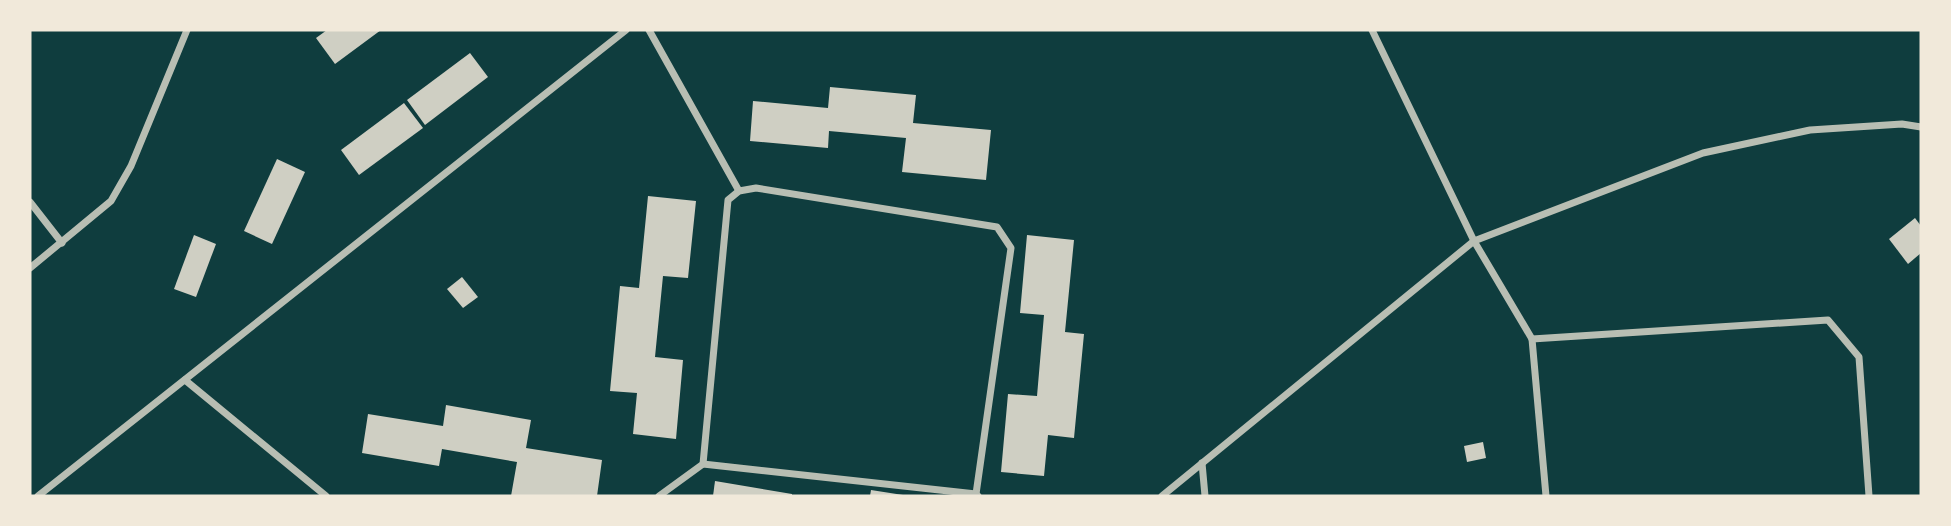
<svg xmlns="http://www.w3.org/2000/svg" width="1951" height="526" font-family="Signika,sans-serif">
  <rect width="100%" height="100%" fill="#0f3d3e"/>
  <!-- building -->
  <g fill="#cfcfc3">
    <path d="M327,30h54l-46,34 -19,-26z"/>
    <path d="M470,53l18,24 -63,48 -18,-25z"/>
    <path d="M830,87l86,8 -3,28 78,7 -5,50 -84,-8 4,-34 -77,-7 -1,17 -78,-7 3,-40 75,7z"/>
    <path d="M404,103l19,25 -64,47 -18,-25z"/>
    <path d="M277,159l28,13 -33,72 -28,-13z"/>
    <path d="M648,196l48,5 -8,77 -25,-2 -8,81 28,3 -7,79 -43,-5 4,-41 -27,-2 10,-105 19,2z"/>
    <path d="M1915,218l6,8v27l-13,11 -19,-25z"/>
    <path d="M194,235l22,9 -20,53 -22,-8z"/>
    <path d="M1027,235l47,5 -9,92 19,2 -10,104 -26,-3 -4,41 -43,-4 7,-78 29,2 7,-81 -24,-2z"/>
    <path d="M462,277l16,20 -15,11 -16,-19z"/>
    <path d="M446,405l85,15 -5,28 76,12 -5,36h-86l6,-34 -75,-13 -3,17 -77,-13 6,-39 75,12z"/>
    <path d="M1483,442l3,16 -19,4 -3,-16z"/>
    <path d="M715,481l77,13v2h-79z"/>
    <path d="M871,490l32,5v1h-33z"/>
  </g>
  <g fill="none" stroke-linecap="round" stroke-linejoin="round">
    <!-- minor -->
    <g stroke="#b8beb3" stroke-width="7">
      <path d="M649,30l90,161"/>
      <path d="M1372,30l102,211 229,-88 107,-23 92,-6 19,3"/>
      <path d="M30,202l32,41"/>
      <path d="M30,268l81,-67 20,-35 56,-136"/>
      <path d="M1532,339l296,-19 31,37 10,139"/>
      <path d="M185,380l141,116"/>
      <path d="M1202,463l3,33"/>
      <path d="M703,464l273,30"/>
      <path d="M38,496l588,-466"/>
      <path d="M659,496l44,-32 25,-264 11,-9 17,-3 241,39 14,21 -35,246 2,2"/>
      <path d="M1162,496l312,-255 58,98 14,157"/>
    </g>
  </g>
  <!-- border -->
  <rect width="1951" height="526" fill="none" stroke="#f1e9da" stroke-width="63"/>
</svg>
